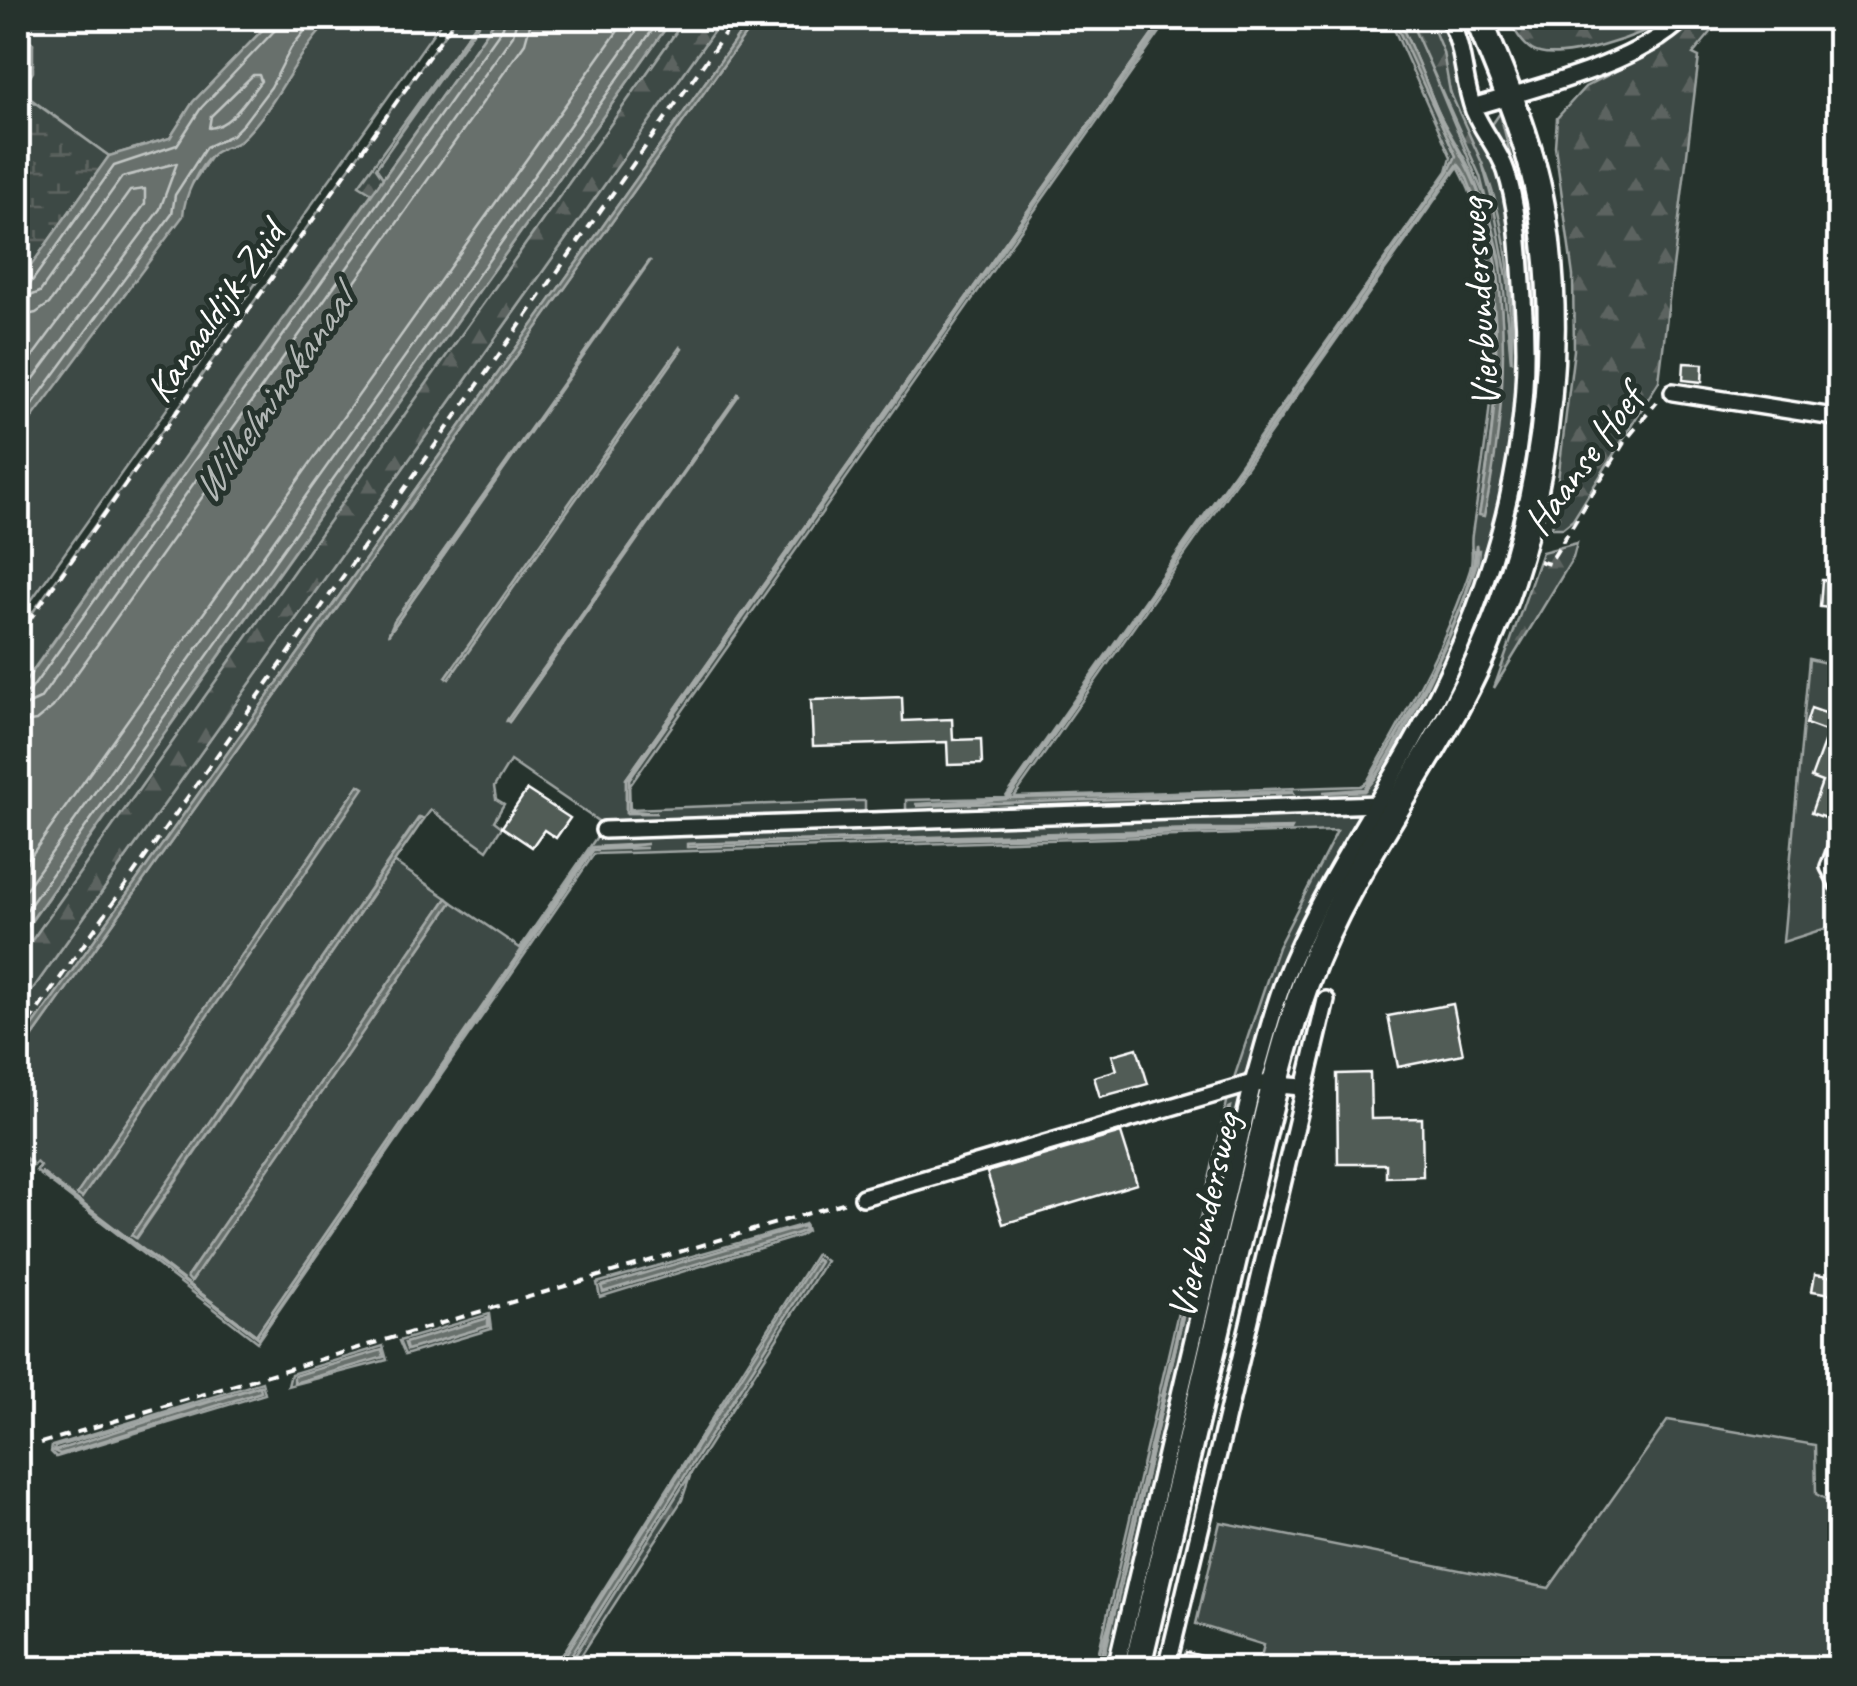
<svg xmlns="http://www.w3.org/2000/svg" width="1857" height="1686" font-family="Caveat,sans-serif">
  <defs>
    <pattern id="forest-firs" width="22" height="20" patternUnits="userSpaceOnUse" patternTransform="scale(2.5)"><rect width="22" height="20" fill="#3e4944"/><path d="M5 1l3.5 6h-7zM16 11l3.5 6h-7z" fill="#5b6460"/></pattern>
    <pattern id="wetland-marsh" width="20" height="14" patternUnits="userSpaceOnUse" patternTransform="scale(2.5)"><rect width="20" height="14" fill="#3e4944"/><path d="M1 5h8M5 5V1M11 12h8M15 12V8" fill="none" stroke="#5b6460"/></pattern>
  </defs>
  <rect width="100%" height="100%" fill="#26332d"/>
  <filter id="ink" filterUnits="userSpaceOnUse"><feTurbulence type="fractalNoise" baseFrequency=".01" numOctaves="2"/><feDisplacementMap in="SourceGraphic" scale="20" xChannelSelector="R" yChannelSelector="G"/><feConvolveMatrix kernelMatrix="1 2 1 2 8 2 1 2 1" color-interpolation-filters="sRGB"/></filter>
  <g filter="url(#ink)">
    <!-- green -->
    <g fill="#3e4944" stroke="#9ea4a2" stroke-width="2.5" fill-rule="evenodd">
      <path d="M274,18l-81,84 -23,36 -61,18 -89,-65 13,-47 -15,-13 2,-13z"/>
      <path d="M324,18h120l-426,601v-182l196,-285c47,-16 60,-59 84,-97 7,-11 19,-20 27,-29z"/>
      <path d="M456,18h24l-120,166 12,9 -354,498v-58z"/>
      <path d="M483,18h14l-114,160 -7,-10z"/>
      <path d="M673,18h13l-668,942v-20z"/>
      <path d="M723,18h28l-733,1029v-37z"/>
      <path d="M757,18h407l-538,761v34h31l-28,-2v-32l538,-761h3l-541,769 1,22 226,-8h9v9l-7,8 -260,8v-5l-88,-60 -16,26 2,12 8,5 -10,17 8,6 -15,23 -56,-40 -7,9 -5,-2 -287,418 5,3 257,-376 53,36 -260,379 4,4 261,-379 68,46 78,-113 766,-23 -115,264 -17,8 46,-137 59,-116 -743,23 -337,488 -221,-171 4,-5 -4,-4 -5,6 -13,-10 14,5 -14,-11v-95zM651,260l-258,368 1,-7zM680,348l-233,329v-1zM720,419l-210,302h-3zM359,785l4,3 -285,406v-1zM1194,829h89l-595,18v-3zM592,847l55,1 -54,2 -335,488 -217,-165 215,162z"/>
      <path d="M1389,18l17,24 50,114 -7,15 -443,628 -91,5 379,-13 -286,8 450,-635c11,12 16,34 20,50 28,100 19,200 1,301 27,-112 38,-237 -9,-346 -10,-21 -24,-39 -33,-60 -13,-31 -24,-62 -40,-91h12l6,11 73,176 16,76 7,81c5,-61 -5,-142 -29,-199 -8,-19 -20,-36 -27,-56 -10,-30 -14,-60 -26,-89h13c13,36 17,72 31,108 6,17 21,30 26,47 16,50 18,105 19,158 1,178 -59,320 -148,471l-456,15 -8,-8v-9l99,-2 442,-627 4,-14zM1458,167c59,109 31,252 14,367 -2,11 2,22 -2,36 -24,75 -65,144 -103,212l-6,4 -347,11zM1474,550h5l-1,10c-15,49 -79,199 -114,231l-39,2 39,-4 5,-6c23,-39 114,-195 105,-233z"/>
      <path d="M1500,113l28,114 10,110 -8,108 -24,100 26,-181 -1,-54 -4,-51 -38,-130z"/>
      <path d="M1809,659l30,7v164c-21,18 -23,50 0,67v27l-56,18z"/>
      <path d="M1239,1095l5,3 -135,570h-7l129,-561 -120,510 -16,51 133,-570z"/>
      <path d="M805,1224l2,7 -8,5 -199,61 -3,-14zM803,1227l-5,6 -195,59 -1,-6z"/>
      <path d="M816,1254l10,7 -259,407h-4l240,-379 14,-29 -263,408z"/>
      <path d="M489,1314l2,15 -86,26 -6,-14zM488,1318v8l-80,24 -3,-7z"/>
      <path d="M383,1346l4,14 -99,26 3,-12z"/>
      <path d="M262,1382l3,12 -209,63 -5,-5 1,-6zM259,1386l2,6 -201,62 -6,-3 1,-4z"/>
      <path d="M1668,1420l147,25 1,49 23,12v162h-581l6,-23 -68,-21 24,-102 329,66z"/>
    </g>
    <!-- forest -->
    <g fill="url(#forest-firs)" stroke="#9ea4a2" stroke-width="2.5">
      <path d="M480,18l-104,150 7,10 -11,15 -13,-8z"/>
      <path d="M686,18h37l-705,992v-50z"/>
      <path d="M1409,18h20l14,34 7,40 32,71 11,40 15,79 4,80 -12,-106 -20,-80z"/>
      <path d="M1508,18h30l11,11 28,2 43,-13h50c-22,16 -114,48 -138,32 -11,-7 -18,-21 -24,-32z"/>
      <path d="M1697,18h26l-30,36 6,3 -40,324 -86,139 -10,8h-11l22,-178 -1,-74 -18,-130 2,-28 28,-31 80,-41z"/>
      <path d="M1577,543l-4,15 -79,130 48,-136z"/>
      <path d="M691,1473l-9,27 -109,168h-6z"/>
    </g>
    <!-- wetland -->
    <path fill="url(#wetland-marsh)" stroke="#9ea4a2" stroke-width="2.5" d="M18,31l15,12v29l-13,20 89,64 -91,128z"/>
    <!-- water -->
    <g fill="#67706c" stroke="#a4a9a7" stroke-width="2.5">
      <path d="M274,18h50l1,8c-33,35 -48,80 -84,114 -7,7 -20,7 -28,14 -15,13 -29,43 -30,62l-165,221v-153l91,-128 61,-18 23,-36z"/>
      <path d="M497,18h176l-655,921v-247z"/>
      <path d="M751,18h6l-739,1039v-10z"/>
      <path d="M1164,18l-535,761v32l28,2h-31v-34z"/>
      <path d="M1393,18h4c16,29 27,60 40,91 13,30 33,57 43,89 34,102 26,215 4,318l-5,-1c19,-100 27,-201 -1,-301 -4,-16 -9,-38 -20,-50l-449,634 286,-5 -379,13 90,-7 443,-628 7,-15z"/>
      <path d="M650,260l-262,375 6,-14z"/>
      <path d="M680,347l2,2 -233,330 -3,-2z"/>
      <path d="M738,394l1,1 -230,327 -2,-2z"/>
      <path d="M1476,545c11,28 -86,223 -112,246l-41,1 41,-3 5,-6c38,-66 101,-163 107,-238z"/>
      <path d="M359,785l5,3 -282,410 -5,-4z"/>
      <path d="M420,817l4,2 -288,419 -5,-3z"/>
      <path d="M1292,828l-1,2 -604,17v-3z"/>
      <path d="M648,844l-55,6 -335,488 -217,-166 215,163 337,-488z"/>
      <path d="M447,898l5,4 -261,380 -4,-5z"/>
      <path d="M1231,1107l-114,496 -18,65 130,-560z"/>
      <path d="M804,1226l1,4 -7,3 -195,59 -2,-6z"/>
      <path d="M816,1259l4,3 -17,27 -240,379h-6z"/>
      <path d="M488,1318v8l-81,24 -2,-7z"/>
      <path d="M382,1350l2,7 -90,26v-7z"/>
      <path d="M260,1386l1,6 -201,62 -6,-3z"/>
    </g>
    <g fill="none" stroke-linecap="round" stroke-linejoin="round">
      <!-- shore -->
      <g stroke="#c2c6c4" stroke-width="2.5">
        <path d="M253,75h6l2,6c-15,18 -29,45 -52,47l2,-12z"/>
        <path d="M18,289l12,-5 84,-118 63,-21 24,-37 76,-80 3,-10"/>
        <path d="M18,301l22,-9 82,-115 55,-14 -17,46 -142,191"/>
        <path d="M18,317l18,-4 13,-9 81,-113 15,-2v15l-127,172"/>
        <path d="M18,424l154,-210 3,-19 31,-48 26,-12 11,-11 28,-37 20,-39 24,-30"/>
        <path d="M18,696l12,-5 473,-664 2,-9"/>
        <path d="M18,709l22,-10 473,-664 4,-17"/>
        <path d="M18,724l18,-3 17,-14 472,-664 7,-25"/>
        <path d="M18,874l609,-856"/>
        <path d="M18,900l628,-882"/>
        <path d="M18,922l643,-904"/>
      </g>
    </g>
    <!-- building -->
    <g fill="#515c57" stroke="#fff" stroke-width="2.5">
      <path d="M1684,363l19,1 -1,18 -19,-2z"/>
      <path d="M1822,580l18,1v28l-20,-2z"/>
      <path d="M902,697l1,24 49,-2 1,21 28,-1 1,25 -34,1 -1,-23 -134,4 -2,-46z"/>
      <path d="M1838,706h2v117l-29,-10 11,-31 -11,-4 17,-46 -22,-8 5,-16 23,8z"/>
      <path d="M527,790l43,28 -14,20 -12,-8 -12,17 -30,-20z"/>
      <path d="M1453,1004l10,50 -65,13 -10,-51z"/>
      <path d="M1137,1048l11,36 -48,13 -6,-20 23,-7 -5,-15z"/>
      <path d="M1370,1073l1,46 51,-1 1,58 -37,1v-13h-48l-1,-90z"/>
      <path d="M1121,1133l16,51 -134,40 -16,-52z"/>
      <path d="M1815,1274l20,3 -3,17 -20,-3z"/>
      <path d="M1186,1652l43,11v5h-47z"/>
    </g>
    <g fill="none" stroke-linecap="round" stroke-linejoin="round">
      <!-- street casing -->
      <g stroke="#fff" stroke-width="22">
        <g id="street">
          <path d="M1473,107c65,-20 162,-42 211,-89"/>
          <path d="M1673,392l167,26"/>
          <path d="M604,830l776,-26"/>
          <path d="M1840,841l-11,26 11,20"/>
          <path d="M863,1197l390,-114 50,4"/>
          <path d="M1116,1668l137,-585c12,-41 22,-83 39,-123 32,-74 77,-142 117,-212 78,-137 127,-291 114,-449 -3,-41 -4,-89 -17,-128 -7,-21 -23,-39 -32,-60 -12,-32 -9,-64 -26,-93"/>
          <path d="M1167,1668l159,-668"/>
        </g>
      </g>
      <!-- primary casing -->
      <g stroke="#fff" stroke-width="32">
        <path id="primary" d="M1137,1668c33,-144 67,-288 102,-433 21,-85 37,-170 67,-253 36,-98 100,-184 150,-275 79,-145 112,-327 87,-491 -10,-68 -39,-135 -65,-198"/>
      </g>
      <!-- path -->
      <g stroke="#fff" stroke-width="4" stroke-dasharray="10 8" stroke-linecap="butt">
        <path d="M1539,561l10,3 76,-123 32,-39"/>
        <path d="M18,636l438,-618"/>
        <path d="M18,1038l718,-1020"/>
        <path d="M41,1443l805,-241"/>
      </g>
      <!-- street -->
      <use href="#street" stroke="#26332d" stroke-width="15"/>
      <!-- primary -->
      <use href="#primary" stroke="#26332d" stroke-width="25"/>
    </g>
  </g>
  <g text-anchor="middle" stroke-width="10" stroke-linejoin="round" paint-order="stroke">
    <!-- street labels -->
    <g font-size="40" fill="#fff" stroke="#26332d">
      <text transform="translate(1478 303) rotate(-94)" y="14">Vierbundersweg</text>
      <text transform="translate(214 311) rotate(-55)" y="14">Kanaaldijk-Zuid</text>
      <text transform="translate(1582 460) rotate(-54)" y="14">Haanse Hoef</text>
      <text transform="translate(1203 1216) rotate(-77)" y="14">Vierbundersweg</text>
    </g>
    <!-- water labels -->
    <g font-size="42" font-style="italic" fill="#b3b8b6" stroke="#26332d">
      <text transform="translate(271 395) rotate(-55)" y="15">Wilhelminakanaal</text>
    </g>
  </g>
  <!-- margin -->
  <rect width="1857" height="1686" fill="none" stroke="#26332d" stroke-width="60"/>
  <rect x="30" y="30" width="1797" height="1626" fill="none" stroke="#fff" stroke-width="4" filter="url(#ink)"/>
</svg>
